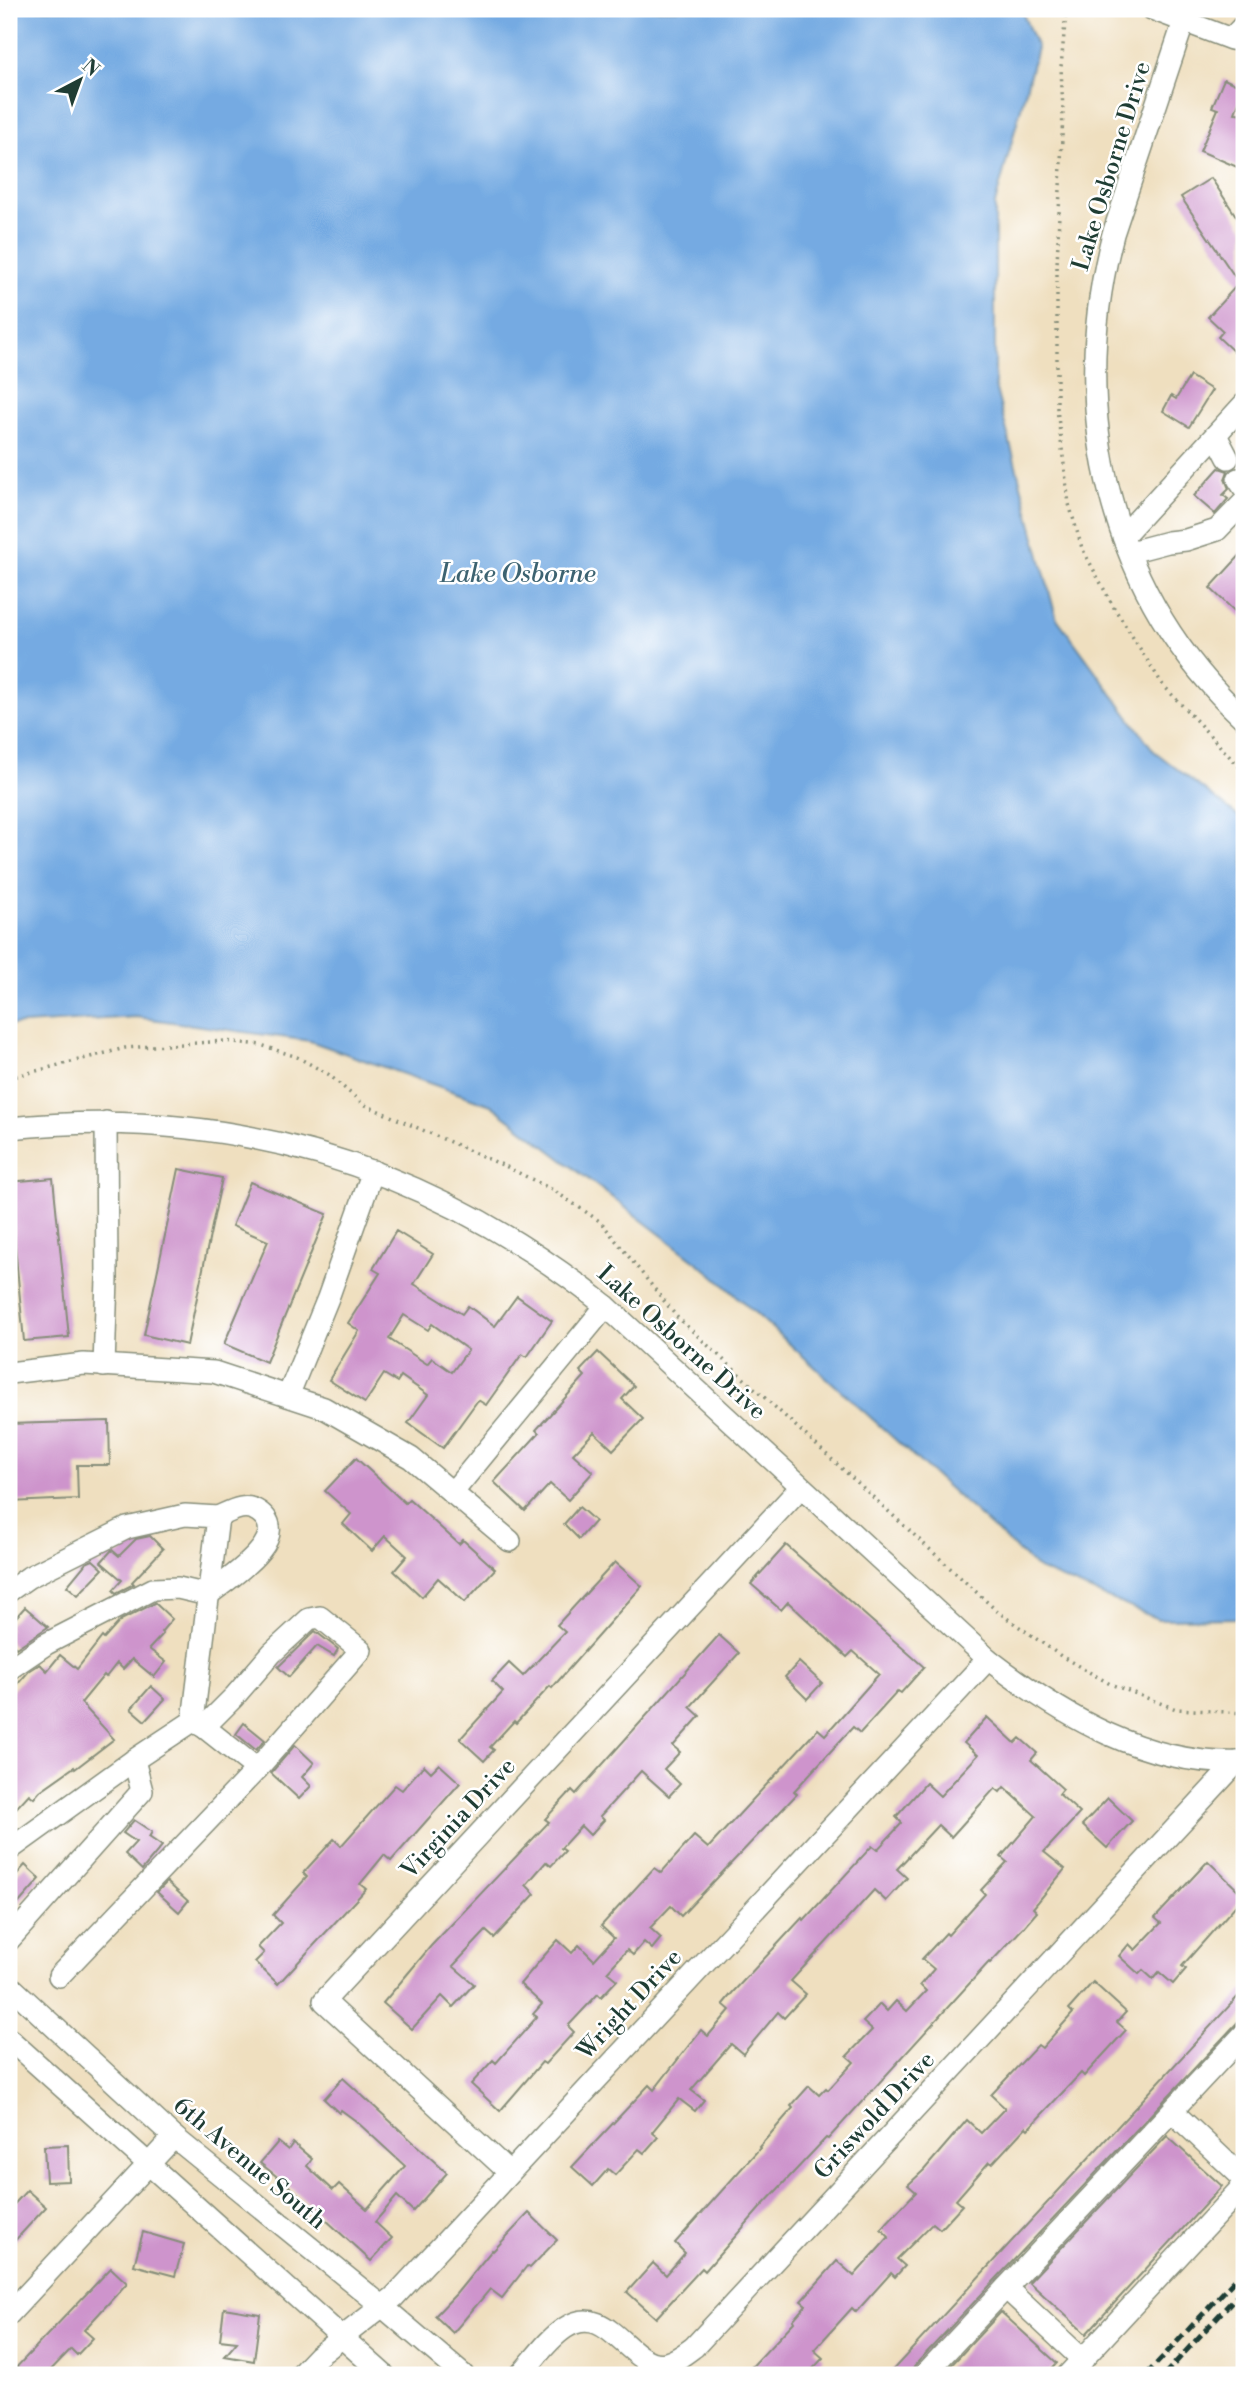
<svg xmlns="http://www.w3.org/2000/svg" width="1253" height="2384" font-family="'Libre Bodoni',serif">
  <rect width="100%" height="100%" fill="#fff"/>
  <filter id="ink" filterUnits="userSpaceOnUse"><feTurbulence type="fractalNoise" baseFrequency=".0143" numOctaves="2"/><feDisplacementMap in="SourceGraphic" scale="14" xChannelSelector="R" yChannelSelector="G"/><feConvolveMatrix kernelMatrix="1 2 1 2 8 2 1 2 1" color-interpolation-filters="sRGB"/></filter>
  <filter id="wash" filterUnits="userSpaceOnUse"><feTurbulence type="fractalNoise" baseFrequency=".00686" numOctaves="4" result="noise"/><feDisplacementMap in="SourceGraphic" scale="28" xChannelSelector="R" yChannelSelector="G"/><feGaussianBlur stdDeviation="1.57" result="paint"/><feColorMatrix in="noise" values="0 0 0 0 0 0 0 0 0 0 0 0 0 0 0 0 0 1.4 0 .05"/><feComposite in="paint" operator="in"/></filter>
  <g filter="url(#wash)">
    <rect width="100%" height="100%" fill="#efdfbf"/>
    <!-- water -->
    <path fill="#75aae2" stroke="#4a748b" stroke-width="2" d="M9,9h1012l16,39 -42,156v182l61,231 98,134 90,70v797l-86,1 -120,-50 -327,-296 -220,-168 -181,-64 -174,-24 -127,8z"/>
    <g id="blocks">
      <!-- building -->
      <g fill="#ce94cc" fill-rule="evenodd">
        <path d="M1224,79l20,9 -9,25 9,1v56l-44,-19 18,-42 -6,-2z"/>
        <path d="M1211,178l33,50v115l-9,10 -17,-16 5,-6 -15,-14 31,-34 -58,-86z"/>
        <path d="M1190,376l22,14 -23,37 -26,-16 8,-15 5,3z"/>
        <path d="M1219,468l9,3 -3,8 4,10 -6,6 5,4 -13,15 -21,-18z"/>
        <path d="M1244,551v69l-34,-32z"/>
        <path d="M179,1169l43,9 -35,167 -43,-10z"/>
        <path d="M53,1178l16,159 -45,4 -15,-159z"/>
        <path d="M250,1182l77,32 -61,148 -42,-18 44,-103 -36,-15z"/>
        <path d="M396,1231l37,23 -19,30 48,30 6,-8 27,20 22,-30 35,25 -25,36 -5,-3 -36,51 -8,-5 -35,48 -35,-25 20,-28 -27,-19 -4,6 -13,-8 -19,29 -36,-23 30,-49 -11,-8 32,-50 -7,-4zM404,1315l24,15 4,-6 36,26 -16,22 -20,-14 -5,6 -38,-25z"/>
        <path d="M598,1352l36,34 -12,13 21,20 -30,31 -19,-18 -21,22 20,18 -25,28 -18,-16 -25,27 -31,-29 45,-49 -3,-3 49,-54 -5,-5z"/>
        <path d="M109,1421l1,44h-33l1,34 -69,3v-78z"/>
        <path d="M356,1458l49,45 4,-4 50,45 4,-4 32,29 -30,33 -27,-24 -16,19 -28,-26 13,-15 -22,-20 -13,15 -29,-27 8,-10 -26,-23z"/>
        <path d="M579,1507l16,14 -16,18 -15,-15z"/>
        <path d="M150,1536l13,13 -31,33 2,2 -18,9 -3,-3 9,-10 -21,-18 11,-12 7,6 17,-17z"/>
        <path d="M786,1545l138,122 -23,26 -3,-2 -38,42 -7,-6 -59,64 3,3 -116,122 -10,-10 -21,22 11,10 -9,11 -8,-7 -11,13 -6,-5 -20,22 10,8 -16,17 -3,-3 -30,32 6,6 -29,32 -3,-2 -42,49 -29,-27 22,-24 3,3 41,-46 -4,-3 9,-10 -22,-20 23,-27 15,-17 14,13 7,-8 15,15 20,-22 -13,-12 53,-58 7,5 33,-37 14,12 110,-119 7,6 54,-61 -26,-23 -6,6 -59,-55 -7,8 -30,-26z"/>
        <path d="M93,1560l10,9 -25,26 -11,-9 19,-23z"/>
        <path d="M615,1562l27,24 -90,102 -2,-2 -34,37 -2,-2 -24,26 4,3 -10,11 -24,-22 43,-47 -11,-11 17,-18 14,13 42,-44 -8,-7z"/>
        <path d="M155,1603l17,16 -11,13 2,2 -14,15 17,13 -12,15 -22,-18 -9,10 -6,-6 -11,14 -2,-2 -23,28 33,36 -39,30 -1,-2 -34,24 -6,7 -5,-4 -20,22v-122l20,-23 11,-7 7,7 13,-16 17,14 25,-32 2,2 17,-19z"/>
        <path d="M25,1607l23,20 -32,21 -7,-7v-16z"/>
        <path d="M315,1631l23,18 -4,7 -17,-10 -28,31 -11,-10z"/>
        <path d="M719,1635l20,18 -49,54 10,9 -27,30 7,6 -16,17 16,15 -11,12 -28,-25 -41,45 4,4 -14,15 -9,-9 -20,22 4,3 -14,15 -5,-4 -20,23 9,9 -41,44 -8,-7 -33,35 21,18 -21,23 -11,-11 -30,33 -29,-26 48,-57 118,-124 -4,-3 27,-29 4,4z"/>
        <path d="M799,1662l23,21 -15,16 -22,-22z"/>
        <path d="M151,1686l14,13 -20,22 -14,-12z"/>
        <path d="M987,1717l28,26 5,-5 17,15 -6,7 32,29 -4,5 21,19 -36,39 21,17 -32,39 4,4 -14,16 -33,35 -1,-1 -161,177 -2,-1 -65,69 -56,64 -3,-3 -46,50 -29,-26 26,-29 13,12 19,-22 -10,-10 85,-95 -1,-1 34,-39 -2,-2 18,-20 10,9 7,-7 2,2 26,-28 -7,-6 25,-26 -9,-8 17,-18 7,7 9,-10 11,10 19,-20 -6,-6 14,-16 -12,-10 24,-26 2,2 37,-41 -4,-4 26,-28 -6,-5 35,-41 -32,-29 -4,5 -5,-4 -44,49 -13,-12 -41,44 10,9 -21,23 -12,-11 -83,91 15,13 -22,24 -6,-6 -35,42 -12,-10 -40,46 13,10 -9,11 -16,-12 -27,33 6,5 -14,16 -5,-4 -24,26 -7,-6 -15,17 -21,-19 77,-82 5,5 47,-60 7,6 22,-26 -7,-6 10,-12 69,-74 2,2 68,-74 5,4 25,-27 -6,-6 30,-34 14,13 38,-41 -14,-12z"/>
        <path d="M244,1723l21,17 -9,10 -20,-16z"/>
        <path d="M295,1745l19,18 -12,14 9,9 -12,13 -28,-26z"/>
        <path d="M439,1764l21,19 -69,78 -7,-6 -24,29 6,5 -88,95 -23,-22 9,-9 -6,-6 23,-24 -8,-8 34,-38 -4,-4 31,-34 7,7 54,-61 7,5 22,-25 7,7z"/>
        <path d="M1108,1798l24,23 -25,27 -25,-23z"/>
        <path d="M134,1820l18,12 -3,5 13,9 -20,24 -17,-16 11,-12 -13,-9z"/>
        <path d="M1208,1861l36,35 -62,70 4,3 -13,15 -14,-12 -6,7 -10,-9 -4,4 -20,-18 10,-12 6,6 26,-27 -6,-5z"/>
        <path d="M25,1865l15,14 -22,25 -9,-8v-13z"/>
        <path d="M167,1882l21,19 -9,11 -22,-20z"/>
        <path d="M1093,1982l33,30 -9,10 9,8 -22,24 -20,22 -3,-3 -53,56 -2,-2 -34,37 -3,-2 -33,38 6,5 -22,24 -7,-6 -36,36 8,7 -10,11 -4,-4 -35,39 -4,-4 -38,42 9,8 -16,17h-63l50,-53 -1,-2 13,-15 -5,-4 36,-40 17,15 35,-39 -8,-8 35,-37 -8,-7 16,-15 43,-50 14,13 24,-25 -14,-13 47,-50 4,3 31,-35 -4,-4z"/>
        <path d="M1244,1990v25l-8,9 -322,342 -3,9h-23z"/>
        <path d="M343,2078l104,95 -34,38 -16,-15 -22,26 17,16 -21,23 -81,-74 -30,-24 18,-21 10,8 5,-7 19,16 -5,7 26,24 6,-6 28,25 38,-43 -49,-45 -15,-11 -2,3 -15,-14z"/>
        <path d="M1167,2136l55,50 -136,148 -57,-52z"/>
        <path d="M68,2145l1,36 -23,1 -2,-36z"/>
        <path d="M27,2190l19,17 -37,40v-37z"/>
        <path d="M529,2213l28,27 -27,28 -3,-2 -25,32 -12,-9 -37,44 -18,-17 21,-22 36,-44 1,1z"/>
        <path d="M143,2232l41,12 -9,32 -41,-11z"/>
        <path d="M111,2268l16,15 -43,47 9,8 -16,17 -6,-6 -25,26h-37z"/>
        <path d="M224,2308l36,6 -6,47 -29,-5 12,-14 -17,-2z"/>
        <path d="M1001,2312l56,51 -11,12h-104z"/>
      </g>
    </g>
  </g>
  <g filter="url(#ink)">
    <use href="#blocks" fill-opacity="0" stroke="#878e7a" stroke-width="2"/>
    <g fill="none" stroke-linecap="round" stroke-linejoin="round">
      <!-- minor casing -->
      <g stroke="#878e7a" stroke-width="24">
        <g id="minor">
          <path d="M1152,9l79,30 13,-14"/>
          <path d="M1191,9l-7,12 -71,213c-46,177 -5,358 131,485"/>
          <path d="M1216,435l12,23"/>
          <path d="M1238,479l6,9"/>
          <path d="M1123,536l121,-132"/>
          <path d="M1130,552l38,-10 18,-2 31,-10 27,-28"/>
          <path d="M9,1128c223,-23 422,38 597,178l382,353c74,57 159,108 256,103"/>
          <path d="M104,1366l3,-87 -1,-157"/>
          <path d="M9,1373l75,-9 130,8 110,36 87,50 99,83"/>
          <path d="M288,1396l40,-98 45,-127"/>
          <path d="M452,1493l154,-187"/>
          <path d="M9,1591l20,-14 98,-49 58,-13 33,2 -25,204 11,6 53,42"/>
          <path d="M9,1669l37,-25 107,-55 25,-1 30,7c19,-16 87,-57 51,-83 -14,-10 -28,-1 -41,5"/>
          <path d="M9,1850l125,-90 59,-39"/>
          <path d="M9,1940l133,-149 -8,-31"/>
          <path d="M59,1976l198,-207 104,-119 -41,-33 -11,2 -37,34 -38,44 -30,30"/>
          <path d="M9,1985l165,152 208,169 81,69"/>
          <path d="M9,2039l375,336"/>
          <path d="M1173,2112l71,67"/>
          <path d="M509,2172l-185,-171 477,-514"/>
          <path d="M1006,2288l77,72"/>
          <path d="M9,2314l165,-177"/>
          <path d="M300,2375l18,-19 76,-59 594,-638"/>
          <path d="M520,2375c14,-15 28,-36 45,-47 44,-29 64,43 101,35 10,-2 20,-10 28,-16l543,-585"/>
          <path d="M924,2375l320,-341"/>
          <path d="M1068,2375l176,-190"/>
        </g>
      </g>
      <!-- path -->
      <g stroke="#878e7a" stroke-width="3.5" stroke-dasharray="2 5" stroke-linecap="butt">
        <path d="M1069,9l-4,14 -4,44 2,44 -6,155v143l12,95 13,44 31,58 50,79 81,87"/>
        <path d="M9,1078l116,-30 100,-7 36,4 36,12 31,17 35,30 144,63 46,23 48,32 76,95 321,295 63,44 49,28 66,25 68,4"/>
      </g>
      <!-- minor -->
      <use href="#minor" stroke="#fff" stroke-width="21"/>
      <!-- rail -->
      <g stroke="#1f3d34" stroke-width="5" stroke-dasharray="10 5" stroke-linecap="butt">
        <path d="M1146,2375l98,-105"/>
        <path d="M1164,2375l80,-87"/>
      </g>
    </g>
  </g>
  <g text-anchor="middle" stroke-width="5" stroke-linejoin="round" paint-order="stroke">
    <!-- street labels -->
    <g font-size="24" fill="#1f3d34" stroke="#fff">
      <text transform="translate(1111 166) rotate(-73)" y="8">Lake Osborne Drive</text>
      <text transform="translate(682 1342) rotate(42)" y="8">Lake Osborne Drive</text>
      <text transform="translate(458 1818) rotate(-47)" y="8">Virginia Drive</text>
      <text transform="translate(629 2004) rotate(-47)" y="8">Wright Drive</text>
      <text transform="translate(874 2115) rotate(-47)" y="8">Griswold Drive</text>
      <text transform="translate(250 2163) rotate(40)" y="8">6th Avenue South</text>
    </g>
    <!-- water labels -->
    <g font-size="26" font-style="italic" fill="#3d6371" stroke="#fff">
      <text x="518" y="582">Lake Osborne</text>
    </g>
  </g>
  <!-- margin -->
  <rect width="1253" height="2384" fill="none" stroke="#fff" stroke-width="35"/>
  <!-- north arrow -->
  <g transform="translate(80 80) rotate(41)" stroke="#ffffff" stroke-width="5" paint-order="stroke">
  <path d="M0-5L12 26L0 18L-12 26Z" fill="#1f3d34"/>
  <text y="-10" font-size="19" font-weight="bold" text-anchor="middle" fill="#1f3d34">N</text>
  </g>
</svg>
